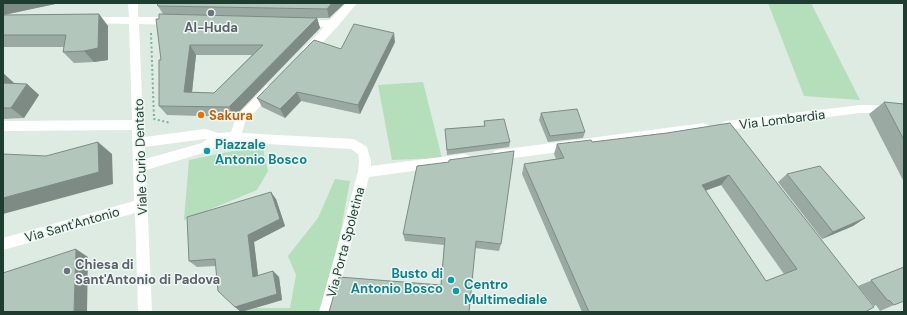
<svg xmlns="http://www.w3.org/2000/svg" width="907" height="315" font-family="'DM Sans',sans-serif">
  <rect width="100%" height="100%" fill="#ddebe3"/>
  <!-- green -->
  <g fill="#b4dfba">
    <path d="M768,3h43l49,97 -56,-4z"/>
    <path d="M423,82l19,76 -50,2 -14,-75z"/>
    <path d="M262,145l6,26 -11,19 -73,30 5,-60z"/>
    <path d="M335,179l15,2 -17,91 -12,40h-80l13,-4h36l6,-33 -8,-19 30,-38z"/>
  </g>
  <g fill="none" stroke-linecap="round" stroke-linejoin="round">
    <!-- path -->
    <path stroke="#7bb29a" stroke-width="2" stroke-dasharray="2 2.5" stroke-linecap="butt" d="M151,33l3,86 17,4"/>
    <!-- minor -->
    <g fill="#fff" fill-rule="evenodd">
      <path d="M128,3h10v14h34l5,4 -5,4 -33,-1 4,98 2,3 -1,12 61,-8 13,4 13,-1 5,-15 30,-31 4,-1 4,1 1,3 -1,3 -29,30 -3,11 112,6 13,8 4,14v5l93,-12 4,1 2,4 -2,4 -4,1 -95,13 -36,135h-14l39,-140 1,-11 -1,-7 -7,-5 -116,-7 -15,1 -10,8 -64,19 6,142h-14l-3,-99 -132,37v-12l131,-37 -2,-71 -129,1v-10l129,-1 -3,-96 -41,-1 -5,-3 5,-3h41zM205,139h2l-5,4 -57,16v-12z"/>
      <path d="M346,3h11l-19,23 -27,29h-8l-1,-3 1,-3 21,-22 -26,-2 -1,-2 1,-2 32,-1z"/>
      <path d="M860,105h44v8h-44l-125,16 4,6 -2,3c-8,3 -13,-5 -17,-12l2,-3 4,-2z"/>
      <path d="M704,123l4,2 2,3 -2,3 -4,2 -206,27 -4,-1 -2,-4 2,-4 4,-1z"/>
    </g>
  </g>
  <!-- wall -->
  <g fill="#9aaaa2" fill-rule="evenodd">
    <path d="M3,3h57l-56,12 95,-1 9,12v34l-14,2 -20,1 -11,-11 1,-5h-61z"/>
    <path d="M157,3h188l-16,15h-12l3,10 -86,89 -67,-2 -8,-9 2,-46 -2,-41 4,-5 -5,-8zM196,55h56l-38,38 -22,-1z"/>
    <path d="M395,42l-35,72 -59,-13 -16,17 -23,-11 -5,-9 84,-49z"/>
    <path d="M3,73l11,10 -1,1h14l12,11 -15,23 -21,1z"/>
    <path d="M884,102l20,2v78l-35,-68z"/>
    <path d="M541,113l44,19 -2,6 -35,4 -9,-22z"/>
    <path d="M484,121l26,21 -1,5 -62,8 -2,-26 39,-3z"/>
    <path d="M730,123l135,189h-283l-60,-138 2,-10 32,-5 -2,-5 3,-10 35,-2 75,-9zM721,185l63,89 -18,7 -61,-91z"/>
    <path d="M787,174l78,44 -12,8 -31,13 -44,-57z"/>
    <path d="M276,199l9,27 -31,16 4,34 15,-5 6,6 3,23 -41,12 -6,-5 -19,-41 -19,1 -8,-6z"/>
    <path d="M403,234l98,10 -2,7 -24,-3 -34,37 3,-40 -39,-4z"/>
    <path d="M904,267l-10,38 -14,6 -4,-6 -2,1 -16,-20z"/>
  </g>
  <!-- shaded-wall -->
  <g fill="#7d8b84">
    <path d="M3,3h57l-57,12z"/>
    <path d="M332,3h13l-16,15 -2,-9z"/>
    <path d="M99,14l9,12v34l-14,2 -10,-11z"/>
    <path d="M317,18l3,10 -86,89 -5,-10z"/>
    <path d="M394,33l1,9 -35,72 -2,-9z"/>
    <path d="M190,45l6,10 -5,46 -7,-9z"/>
    <path d="M3,73l11,10 -7,11 -4,-3z"/>
    <path d="M27,84l12,11 -15,23 -13,-10z"/>
    <path d="M297,92l4,9 -16,17 -5,-9z"/>
    <path d="M98,142l14,12 1,30 -110,30v-16z"/>
    <path d="M729,175l-8,10 -27,10 8,-10z"/>
    <path d="M271,192l5,7 9,27 -31,16 5,41 -6,-6 -5,-42z"/>
    <path d="M865,218l-12,8 -31,13 11,-7z"/>
    <path d="M76,249l12,8 -1,55h-13z"/>
    <path d="M273,271l6,6 3,23 -41,12 -6,-5z"/>
  </g>
  <!-- building -->
  <g fill="#b3c6bc" stroke="#7d8b84" fill-rule="evenodd">
    <path d="M157,3h175l-5,6 -169,-3z"/>
    <path d="M99,14l-1,34 -14,3 -21,1 3,-17h-63v-20z"/>
    <path d="M159,14l158,4 -88,89 -70,-1v-46h2l-5,-41h3zM190,45h73l-49,48 -30,-1z"/>
    <path d="M354,24l40,9 -36,72 -61,-13 -17,17 -23,-11 57,-58 27,9z"/>
    <path d="M3,83l24,1 -16,24h-8z"/>
    <path d="M884,102l20,2v36z"/>
    <path d="M577,109l8,23 -35,4 -9,-23z"/>
    <path d="M504,119l6,23 -63,8 -2,-21 40,-3 -1,-5z"/>
    <path d="M730,123l144,184 -9,5h-276l-65,-148 40,-6 -7,-14 34,-4 1,2 75,-9zM729,175l68,94 -31,12 -64,-96z"/>
    <path d="M98,142l1,30 -96,26v-44l43,2z"/>
    <path d="M514,151l-13,93 -25,-3 -7,71h-140l10,-35 102,8 4,-47 -42,-4 14,-68 32,-4v-2z"/>
    <path d="M820,166l45,52 -32,14 -46,-58z"/>
    <path d="M271,192l9,27 -32,16 5,42 20,-6 4,23 -42,13 -17,-16 -3,-32 -26,2 -2,-44z"/>
    <path d="M76,249l-2,63h-71v-39z"/>
    <path d="M904,267v34l-10,4 -5,-5 -1,1 -17,-21z"/>
  </g>
  <!-- markers -->
  <g fill="#6b7280" stroke="#eef7f1" stroke-width="1.5">
    <circle cx="211" cy="13" r="4"/>
    <circle cx="67" cy="271" r="4"/>
  </g>
  <circle fill="#e8710a" stroke="#eef7f1" stroke-width="1.5" cx="201" cy="115" r="4"/>
  <g fill="#0f9aa8" stroke="#eef7f1" stroke-width="1.5">
    <circle cx="207" cy="151" r="4"/>
    <circle cx="451" cy="280" r="4"/>
    <circle cx="456" cy="291" r="4"/>
  </g>
  <g text-anchor="middle" stroke-width="3" stroke-linejoin="round" paint-order="stroke">
    <!-- worship labels -->
    <g font-size="13" font-weight="bold" fill="#5b616d" stroke="#eef7f1">
      <text x="211" y="32">Al-Huda</text>
      <text x="75" y="269" text-anchor="start">Chiesa di<tspan x="75" dy="15">Sant'Antonio di Padova</tspan></text>
    </g>
    <!-- food labels -->
    <g font-size="13" font-weight="bold" fill="#c56008" stroke="#eef7f1" text-anchor="start">
      <text x="209" y="120">Sakura</text>
    </g>
    <!-- street labels -->
    <g font-size="13" fill="#1e3c30" stroke="#eef7f1">
      <text transform="translate(782 119) rotate(-7)" y="5">Via Lombardia</text>
      <text transform="translate(140 157) rotate(-92)" y="5">Viale Curio Dentato</text>
      <text transform="translate(72 224) rotate(-16)" y="5">Via Sant'Antonio</text>
      <text transform="translate(345 242) rotate(-75)" y="5">Via Porta Spoletina</text>
    </g>
    <!-- culture labels -->
    <g font-size="13" font-weight="bold" fill="#0d838f" stroke="#eef7f1" text-anchor="start">
      <text x="215" y="149">Piazzale<tspan x="215" dy="15">Antonio Bosco</tspan></text>
      <text x="443" y="278" text-anchor="end">Busto di<tspan x="443" dy="15">Antonio Bosco</tspan></text>
      <text x="464" y="289">Centro<tspan x="464" dy="15">Multimediale</tspan></text>
    </g>
  </g>
  <!-- border -->
  <rect width="907" height="315" fill="none" stroke="#1e3c30" stroke-width="8"/>
</svg>
